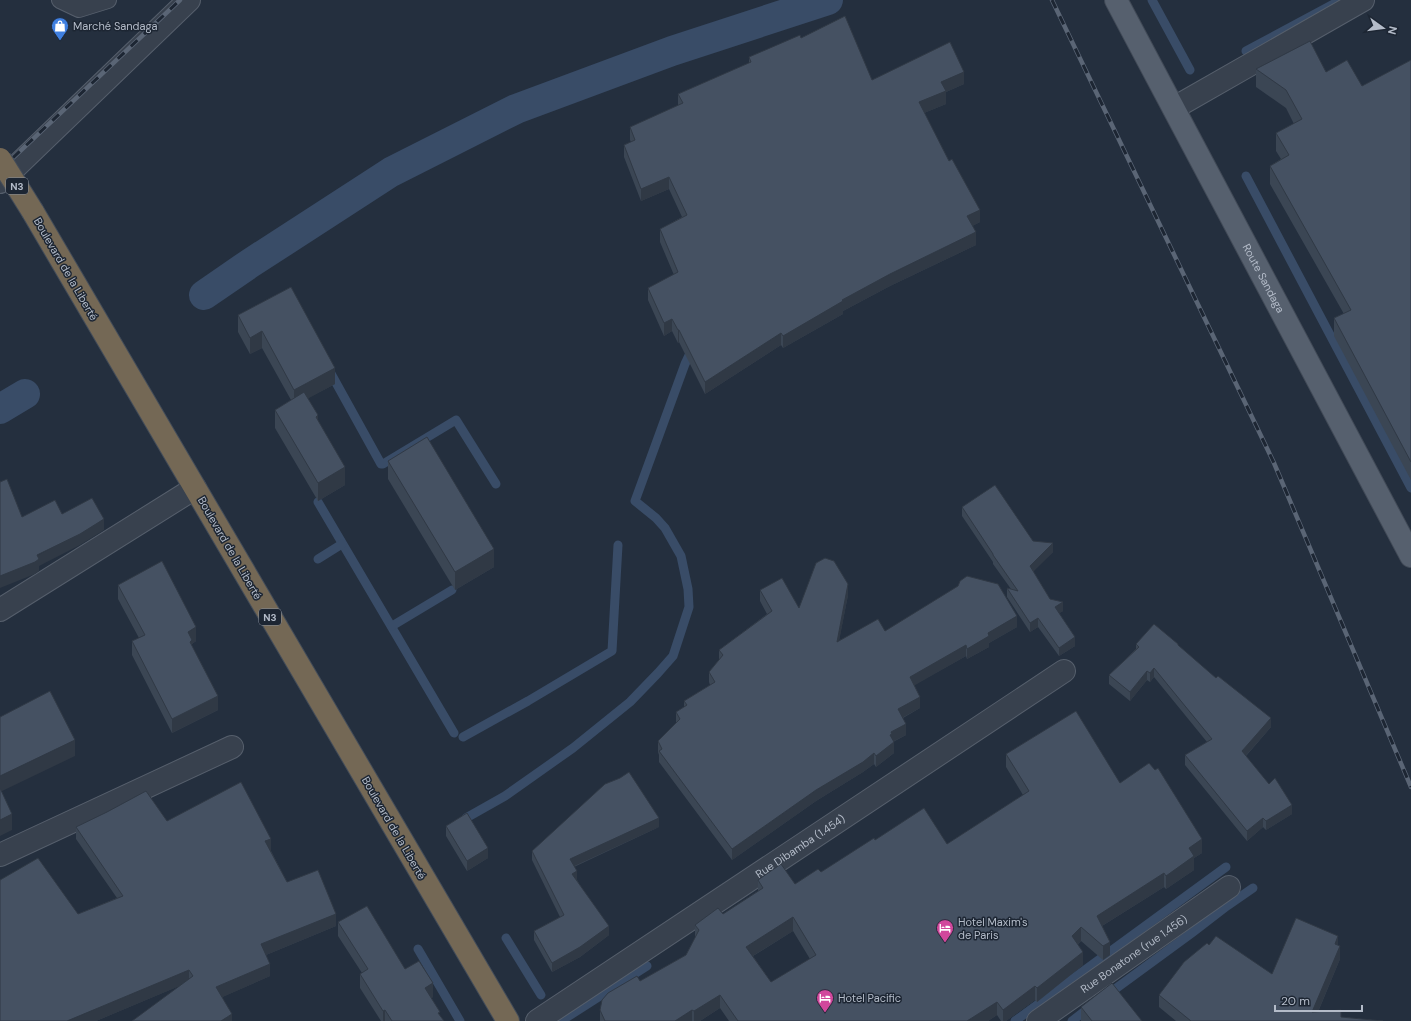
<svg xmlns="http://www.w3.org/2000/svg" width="1411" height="1021" font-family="'DM Sans',sans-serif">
  <rect width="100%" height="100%" fill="#242f3e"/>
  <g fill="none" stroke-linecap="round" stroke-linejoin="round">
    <!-- stream -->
    <g stroke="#394c67" stroke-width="9">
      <path d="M1152,0l38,70"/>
      <path d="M1246,51l95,-51"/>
      <path d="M1246,176l165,312"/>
      <path d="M329,370l52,94h2l73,-44 40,64"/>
      <path d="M318,502l136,231"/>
      <path d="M318,559l24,-15"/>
      <path d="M392,626l60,-36"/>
      <path d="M463,737l65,-36 84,-50 6,-106"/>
      <path d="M466,818l39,-22 68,-48 57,-46 28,-29 15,-17 16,-49 -1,-18 -7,-33 -16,-28 -9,-10 -21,-17 50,-137 8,-17"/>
      <path d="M506,938l35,57"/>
      <path d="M418,949l42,72"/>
      <path d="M1107,995l86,-63 34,-26 26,-18"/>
      <path d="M561,1021l86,-55"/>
      <path d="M1015,1021l211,-154"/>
      <path d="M1072,1021l18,-14"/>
    </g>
    <!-- canal -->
    <g stroke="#394c67" stroke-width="30">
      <path d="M204,295l45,-31 142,-92 125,-63 156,-58 156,-51"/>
      <path d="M0,409l25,-15"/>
    </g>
    <!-- lane casing -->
    <g stroke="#565f6c" stroke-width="18">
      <path id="lane" d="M60,0l19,9 29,-9"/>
    </g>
    <!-- street casing -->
    <g stroke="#565f6c" stroke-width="24">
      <g id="street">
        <path d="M1174,108l189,-108"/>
        <path d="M0,182l189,-182"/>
        <path d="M0,610l195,-122"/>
        <path d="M0,855l232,-108"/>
        <path id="s1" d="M537,1021l527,-350"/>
        <path id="s2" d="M1038,1021l191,-134"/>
      </g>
    </g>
    <!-- primary casing -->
    <g stroke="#414a57" stroke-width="24">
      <g id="primary">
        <path id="s3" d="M1116,0l295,556"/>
      </g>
    </g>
    <!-- highway casing -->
    <g stroke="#434c59" stroke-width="24">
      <path id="highway" d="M33,212l475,809"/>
    </g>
    <!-- lane -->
    <use href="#lane" stroke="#38414e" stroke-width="16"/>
    <!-- street -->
    <use href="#street" stroke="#38414e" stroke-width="22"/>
    <!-- primary -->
    <use href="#primary" stroke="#56606e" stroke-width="22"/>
    <!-- highway -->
    <use href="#highway" stroke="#746855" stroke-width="22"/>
    <!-- rail casing -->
    <g stroke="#5a6575" stroke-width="4.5">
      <g id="rail">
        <path d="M1052,0l222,463 137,324"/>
        <path d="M0,170l180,-170"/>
      </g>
    </g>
    <!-- rail -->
    <use href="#rail" stroke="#1d2633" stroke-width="3" stroke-dasharray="9" stroke-linecap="butt"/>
    <!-- highway-bridge casing -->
    <g stroke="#434c59" stroke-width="24" stroke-linecap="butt">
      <path id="highway-bridge" d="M0,159l33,53"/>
    </g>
    <!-- highway-bridge -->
    <use href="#highway-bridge" stroke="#746855" stroke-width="22"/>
  </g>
  <!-- wall -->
  <g fill="#3b4654" fill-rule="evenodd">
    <path d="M801,38l71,42 92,4 -18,8v12l-22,9 56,109 -8,4 4,19 -86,41 -47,25v3l-60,34 -2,-3 -76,49 -26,-52 -1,1 -6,-12 -8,5 -16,-36v-12l26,-13 -14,-33v-13l22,-12 -13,-28 -28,12 -17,-44v-12l7,-3 -1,-2v-13l48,-21v-12l71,-31v-6z"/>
    <path d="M1411,60v420l-77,-144v-18l10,-4 -74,-130v-18l11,-7 -5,-8v-18l18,-9 -8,-16 -30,-21v-18l70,3 36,14z"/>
    <path d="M291,287l44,97 -27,14 37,87 -27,16 -43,-73v-18l16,-10 -29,-52 -12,6 -12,-22v-17z"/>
    <path d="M388,461l106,106 -39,23 -67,-111z"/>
    <path d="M962,507l71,34 20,11 -20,19 17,28 13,12 -4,2 16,33 -16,10 -21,-29 -8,5 -23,-35v-9l4,1 -18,-25v-2l-31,-46z"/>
    <path d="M118,585l78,56 -4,3v2l26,64 -46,23 -40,-78v-14l7,-3 -21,-39z"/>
    <path d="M760,590l39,18 49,-13 -9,45 46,-9 132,-4 -28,16v4l-22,12 -1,-3 -52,29 6,23 -17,10 3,17 -13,7 1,11 -18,14 -2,-3 -11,8 -47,29 -84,59 -73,-98v-7l-1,-3v-11l18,-18v-11l8,-5v-6l26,-16 -1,-3v-10l10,-12v-10l48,-36 -7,-13z"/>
    <path d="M1136,644l42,2 93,81 -25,29 46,58 -26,16 -3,-3 -16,14 -62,-76v-10l22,-13 -53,-65 -4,5 -3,-2 -17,21 -21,-17v-9l27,-26z"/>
    <path d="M1006,754l114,29 82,70 -8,5v12l-28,19 -2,-2 -62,39 8,29 -7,5 -22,-19 -3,3 5,21 -46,37 -2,-2 -29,21h-5l-4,-6 -9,6h-259l-9,-13 -20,13h-100v-11l40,-29 46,-26 9,-17v-13l28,-11 35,-23v-11l37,4 26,-12 54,-32 72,4 76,-49 -17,-28zM793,931l17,28 -39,23 -18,-26z"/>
    <path d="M167,821l104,30 16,31 49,44 -70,29 4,21 -48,21 10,24 -53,-35 -83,35 -18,-107 39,-16 -41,-59v-12z"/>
    <path d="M446,826l42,32 -21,13 -21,-35z"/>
    <path d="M659,827l-85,40 3,13 32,55 -29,22 -28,15 -18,-32v-9l26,-14 -28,-57v-9z"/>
    <path d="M338,922l67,47 28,28 -2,1 9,18 4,5h-63l-21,-33v-14l2,-1 -24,-37z"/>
    <path d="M1209,945l63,29 66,-28 2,13 -22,53 23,5 42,4h-207l-17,-14v-12z"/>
    <path d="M1081,1007l61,14h-61z"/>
  </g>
  <!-- shaded-wall -->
  <g fill="#303945">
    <path d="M964,72v12l-18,8v12l-27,11v-13l22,-20z"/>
    <path d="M669,177v12l-28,12v-12z"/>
    <path d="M980,210v12l-13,7v-13z"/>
    <path d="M976,232v13l-86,41 -47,25v3l-60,34v-12l59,-36 48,-26z"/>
    <path d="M672,319v12l-8,5v-13z"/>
    <path d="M678,330h1v12l-1,1z"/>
    <path d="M262,331v17l-12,6v-16z"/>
    <path d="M781,333v12l-76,49v-12z"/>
    <path d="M335,368v16l-41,22v-16z"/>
    <path d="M318,415v18l-2,-16z"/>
    <path d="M345,467v18l-27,16v-18z"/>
    <path d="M104,519v11l-24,15 -41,21v5l-4,3 -35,14v-12z"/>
    <path d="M1053,543v9l-23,23v-9z"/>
    <path d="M494,549v18l-39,23v-18z"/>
    <path d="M848,584v11l-11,57v-10z"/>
    <path d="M1063,602v9l-8,5v-9z"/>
    <path d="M1017,616v11l-28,16v4l-22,12v-10l21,-16z"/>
    <path d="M1038,618v9l-8,5v-9z"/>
    <path d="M196,627v14l-4,3v10l-4,-22z"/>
    <path d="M1075,637v9l-16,10v-8z"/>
    <path d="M966,645v11l-56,32v-11z"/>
    <path d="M1154,668v9l-4,5v-9z"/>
    <path d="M1147,671v9l-17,21v-9z"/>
    <path d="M218,696v14l-46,23v-14z"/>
    <path d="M920,697v11l-22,12v-11z"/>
    <path d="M1271,718v9l-29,33v-9z"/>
    <path d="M906,724v11l-14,7h2v11l-18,14v-11l15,-24z"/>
    <path d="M75,740v16l-75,36v-16z"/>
    <path d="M874,753v11l-11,8 -47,29 -84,59v-11l84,-59z"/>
    <path d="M1292,805v9l-26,16v-9z"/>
    <path d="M12,814v16l-12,6v-16z"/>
    <path d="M659,818v9l-89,41v-9z"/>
    <path d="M1263,818v9l-16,14v-10z"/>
    <path d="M271,839v12l-6,3v-13z"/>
    <path d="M1202,839v14l-8,5v12l-28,19v-13l23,-28z"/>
    <path d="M488,848v10l-21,13v-10z"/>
    <path d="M577,871v10l-5,-7z"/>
    <path d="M1164,873v14l-67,42v-13z"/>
    <path d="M336,914v12l-75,31v-13z"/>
    <path d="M793,917v14l-47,29v-13z"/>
    <path d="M609,926v9l-29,22 -28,15v-9z"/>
    <path d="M1081,927v14l-9,8v-13z"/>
    <path d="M1338,936v13l-3,-5z"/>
    <path d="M1110,942v13l-7,5v-14z"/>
    <path d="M1340,946v13l-26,62 -2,-9z"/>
    <path d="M1083,952v13l-46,37v-14z"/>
    <path d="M270,964v12l-54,24v-13z"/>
    <path d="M189,970v12l-93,39h-29z"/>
    <path d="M433,983v14l-8,5v-14z"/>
    <path d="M1035,986v14l-29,21h-3v-11z"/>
    <path d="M720,995v13l-20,13h-6v-10z"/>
    <path d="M997,1002v13l-9,6h-21z"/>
    <path d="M385,1010v11h-2v-10z"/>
    <path d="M692,1010v11h-17z"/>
    <path d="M232,1014v7h-11z"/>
  </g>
  <!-- building -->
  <g fill="#455162" stroke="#303945" fill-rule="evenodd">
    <path d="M845,16l27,64 78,-38 14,30 -23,10 5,9 -27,11 30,59 3,-2 28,51 -13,6 9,16 -86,42 -48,26 1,1 -60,35 -2,-3 -76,49 -26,-52h-1l-6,-11 -8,4 -16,-35 30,-16 -18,-43 27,-14 -18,-38 -28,12 -17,-44 11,-5 -5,-13 53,-24 -5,-9 73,-32 -2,-5 51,-22 1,3z"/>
    <path d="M1310,41l16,31 21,-12 15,26 49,-26v402l-77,-144 17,-8 -81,-144 19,-11 -13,-22 26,-14 -16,-29 -30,-21z"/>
    <path d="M291,287l44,81 -41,22 -32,-59 -12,7 -12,-23z"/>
    <path d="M304,392l14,23 -2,2 29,50 -27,16 -43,-73z"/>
    <path d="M427,437l67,112 -39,23 -67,-111z"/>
    <path d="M7,479l15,38 33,-17 7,14 30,-16 12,21 -24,15 -43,21 2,4 -4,3 -35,14v-94z"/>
    <path d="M995,485l38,56 20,2 -23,23 20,33 13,3 -8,5 20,30 -16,11 -21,-30 -8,5 -23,-35 11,3 -25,-36v-1l-31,-47z"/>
    <path d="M825,558l9,3 14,23 -11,58 41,-23 7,12 73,-45 2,-5 7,-5 31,8 19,32 -29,17 1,3 -22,13 -1,-4 -56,32 10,20 -22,12 8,15 -15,8 1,2 -2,1 4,7 -18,14 -2,-3 -11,9 -47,28 -84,59 -73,-98 3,-2 -4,-8 22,-22 -4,-7 11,-7 -3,-4 31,-19 -6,-10 14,-17 -4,-5 53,-39 -12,-21 22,-12 17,30 17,-45z"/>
    <path d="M162,561l34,66 -8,5 4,8 -2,2 28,54 -46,23 -40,-78 13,-6 -27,-50z"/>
    <path d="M1154,624l24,20v1l38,33 2,-2 53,42 -29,33 27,33 6,-6 17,27 -26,16 -3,-3 -16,13 -62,-76 27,-16 -58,-71 -4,5 -3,-2 -17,21 -21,-17 30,-28 -3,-3z"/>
    <path d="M50,691l25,49 -75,36v-59z"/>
    <path d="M1076,711l44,72 29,-20 6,7 3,-2 44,71 -13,9 5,8 -28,20 -2,-3 -67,43 13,26 -7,4 -22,-19 -9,9 11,16 -46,36 -2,-2 -32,24 -6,-8 -30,19h-229l-18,-26 -26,16 -2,-1 -17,11h-70l-5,-11 2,-10 6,-7 29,-17 3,5 46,-26 13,-25 -4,-5 23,-17 5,6 40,-26 -5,-8 23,-16 14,20 23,-15 3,3 53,-34 1,2 49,-32 23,36 82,-53 -23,-37zM793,917l23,38 -45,27 -25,-35z"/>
    <path d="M629,772l30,46 -89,41 7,12 -5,3 37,52 -29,21 -28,16 -18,-32 30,-16 -32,-64 73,-67 15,-6z"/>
    <path d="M241,782l30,57 -6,2 22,41 31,-12 18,44 -75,30 9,20 -54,23 16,27 -11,7h-89l61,-45 -4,-6 -122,51h-67v-141l38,-22 40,56 45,-18 -47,-69 31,-15 39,-21 21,30z"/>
    <path d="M0,788l12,26 -12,6z"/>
    <path d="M467,813l21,35 -21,13 -21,-35z"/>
    <path d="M367,906l38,63 14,-8 14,22 -8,5 15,24 -2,1 6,8h-52l-7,-11 -2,1 -23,-37 8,-5 -30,-47z"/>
    <path d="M1296,918l42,18 -3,8 5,2 -28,66 29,-2v7l42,4h-192l-32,-26 25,-33 23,-19 2,2 7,-9 56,38z"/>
    <path d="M1112,983l30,38h-50l-11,-14z"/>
  </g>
  <!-- icons -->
  <defs>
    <g id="shop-pin" transform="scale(0.9)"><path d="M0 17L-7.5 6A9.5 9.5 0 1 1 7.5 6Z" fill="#3f7fe0" stroke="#1d2633"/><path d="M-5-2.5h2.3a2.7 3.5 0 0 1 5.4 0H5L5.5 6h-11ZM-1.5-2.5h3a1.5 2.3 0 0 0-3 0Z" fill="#fff"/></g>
    <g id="hotel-pin" transform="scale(0.9)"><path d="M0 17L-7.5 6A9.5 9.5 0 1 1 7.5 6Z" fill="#d1479c" stroke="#1d2633"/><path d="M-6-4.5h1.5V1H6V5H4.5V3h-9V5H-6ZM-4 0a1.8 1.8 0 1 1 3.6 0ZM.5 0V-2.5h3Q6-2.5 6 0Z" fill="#fff"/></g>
  </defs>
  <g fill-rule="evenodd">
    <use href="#shop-pin" x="60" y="26"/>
    <use href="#hotel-pin" x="945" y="928"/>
    <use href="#hotel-pin" x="825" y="998"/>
  </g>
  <g text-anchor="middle" stroke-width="3" stroke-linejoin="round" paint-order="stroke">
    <!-- shield labels -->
    <g fill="#1d2633" stroke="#878f9c" stroke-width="1">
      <rect x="6" y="178" width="22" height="16" rx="3"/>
      <rect x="259" y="609" width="22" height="16" rx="3"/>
    </g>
    <g font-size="10" font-weight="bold" fill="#b4bcc9">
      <text x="17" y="190">N3</text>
      <text x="270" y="621">N3</text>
    </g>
    <!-- poi labels -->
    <g font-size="11" fill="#b4bcc9" stroke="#1d2633" text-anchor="start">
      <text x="73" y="30">Marché Sandaga</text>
      <text x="958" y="926">Hotel Maxim's<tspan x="958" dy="13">de Paris</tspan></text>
      <text x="838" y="1002">Hotel Pacific</text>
    </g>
    <!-- street labels -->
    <g font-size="11" fill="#b4bcc9" stroke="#1d2633">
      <text transform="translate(66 269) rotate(60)" y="4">Boulevard de la Liberté</text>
      <text dy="4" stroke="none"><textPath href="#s3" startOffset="315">Route Sandaga</textPath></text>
      <text transform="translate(230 548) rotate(60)" y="4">Boulevard de la Liberté</text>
      <text transform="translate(394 828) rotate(60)" y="4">Boulevard de la Liberté</text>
      <text dy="4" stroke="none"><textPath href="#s1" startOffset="316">Rue Dibamba (1.454)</textPath></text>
      <text dy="4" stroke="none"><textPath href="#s2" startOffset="117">Rue Bonatone (rue 1.456)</textPath></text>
    </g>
  </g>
  <!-- north arrow -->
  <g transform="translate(1383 28) rotate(104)" stroke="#1d2633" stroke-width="3" paint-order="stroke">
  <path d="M0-3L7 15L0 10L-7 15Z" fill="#b4bcc9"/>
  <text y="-6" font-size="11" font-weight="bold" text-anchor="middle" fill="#b4bcc9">N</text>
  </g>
  <!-- scale -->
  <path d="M1275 1005v6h87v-6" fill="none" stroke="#b4bcc9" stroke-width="2"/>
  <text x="1281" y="1005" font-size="12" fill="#b4bcc9" stroke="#1d2633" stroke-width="3" paint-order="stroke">20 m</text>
</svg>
